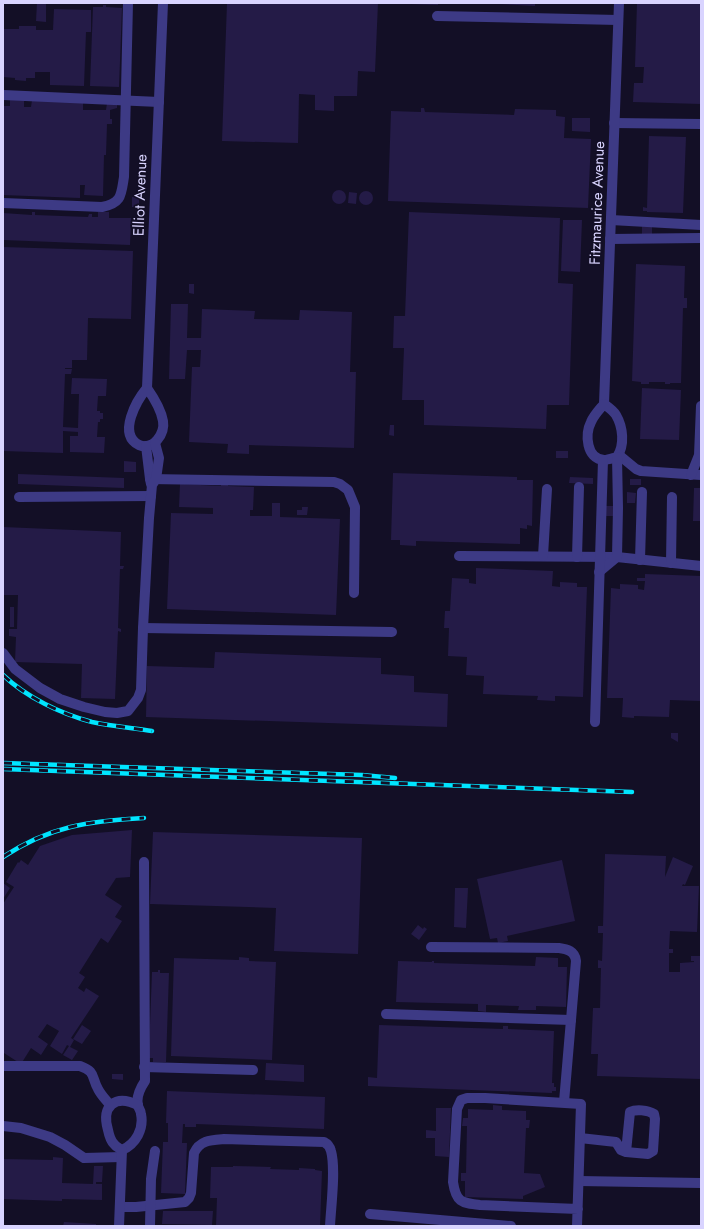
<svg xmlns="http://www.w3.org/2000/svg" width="704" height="1229" font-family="Jost,sans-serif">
  <rect width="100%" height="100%" fill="#130f26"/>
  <!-- building -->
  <g fill="#241b47">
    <path d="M37,3h9v19l-10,-1z"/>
    <path d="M227,3h151l-3,69 -17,-1 -1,25h-23v15l-19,-1v-15l-16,-1 -1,49 -76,-2z"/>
    <path d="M411,3h27v2l-27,-1z"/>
    <path d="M499,3h36v3l-36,-2z"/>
    <path d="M637,3h64v101l-68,-2 1,-19h9l1,-16h-9z"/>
    <path d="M103,5h3v2l16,1 -3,79 -29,-1 3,-79h10z"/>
    <path d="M54,9l37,1v22h-5l-2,54 -34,-1v-13h-15v6h-9v3l-11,-1v-2l-12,-1v-48h16v-3h17v4h17z"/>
    <path d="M10,99h14v8h7l1,-7 51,1v9h23l1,-7h10v5l-7,2v9h2v5h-5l-1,31h-2l-1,41 -19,-1 1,-10h-5v13l-77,-3v-89h7z"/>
    <path d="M421,108h3l1,4 89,3 1,-6 41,1v6l9,1 -1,21 27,1 -3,69 -200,-7 3,-90 30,1z"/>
    <path d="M572,118h18v14l-18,-1z"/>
    <path d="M649,136l37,1 -3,76 -36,-1v-1h-4v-4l4,1z"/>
    <circle cx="339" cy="197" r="7"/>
    <circle cx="366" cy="198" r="7"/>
    <path d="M349,192l8,1 -1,11 -8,-1z"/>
    <rect x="132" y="197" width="7" height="10"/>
    <path d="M32,212h3v3l53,2 1,-3h3v3h6v-5h11v6h22l-1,27 -127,-5v-27l29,2z"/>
    <path d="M409,212l151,6 -2,65 15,1 -4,121h-22l-1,24 -122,-4v-25h-22l2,-52h-11l1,-32h11z"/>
    <path d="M563,220h19l-2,52 -19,-1z"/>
    <path d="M642,226l10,1v7h-10z"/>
    <path d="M3,247l130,4 -2,68 -43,-1 -1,42h-15v8h-7v1h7l-1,5h-6l-2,53 15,1 1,-34h-8l1,-16 35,1 -1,17h-8l-1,15h3v2h3v6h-3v3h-2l-1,15h8l-1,16 -34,-1v-16h8v-4l-15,-1v22l-60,-2z"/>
    <path d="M636,264l49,2 -1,32h3v10h-4l-2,75h-11v1h-5v-2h-16v2h-8v-2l-9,-1z"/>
    <path d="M189,284h5v10l-5,-1z"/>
    <path d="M171,304h17l-1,34h14l1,-29 53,2 -1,8 45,1 1,-10 52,2 -2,60h6l-2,76 -105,-3v9l-22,-1 1,-9 -39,-2 3,-75h8l1,-17h-14l-2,29h-16z"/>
    <path d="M642,388l39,2 -2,50 -39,-1z"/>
    <path d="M390,425h4v11l-5,-1z"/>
    <rect x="556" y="451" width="12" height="7"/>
    <path d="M124,461l12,1v10h-12z"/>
    <path d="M393,473l124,4v3h16l-1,46 -5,-1v4l-7,-1v16l-104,-3v5l-16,-1v-5h-9z"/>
    <path d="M18,474l106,4v10l-106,-4z"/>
    <path d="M570,477l23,1v6l-24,-1z"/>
    <rect x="630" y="479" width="11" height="6"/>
    <path d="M221,483h7v3l26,1 -1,23h-3v6h22v-13h8v14l60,2 -4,96 -169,-6 4,-96 42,1v-6l-34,-1 1,-23 41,2z"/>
    <path d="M694,488h7v33h-8z"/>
    <path d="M627,492l9,1 -1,10h-8z"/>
    <rect x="605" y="506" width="10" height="10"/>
    <path d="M302,507h6l-1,8h-10v-5h5z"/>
    <path d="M3,527l118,5 -1,34h4l-1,3h-3l-2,59 3,1v3l-3,-1 -3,68 -34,-1 1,-34 -67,-2 1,-25 -7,-1v-7h8l1,-34h-15z"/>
    <path d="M476,568l77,3 -1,15 8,1v-5l17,1v4h10l-4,110 -28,-1v5l-18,-1 1,-4 -55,-2 1,-18 -18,-1 1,-18 -19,-1 1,-28h-5l1,-17h5l2,-33 17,1v4l7,1z"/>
    <path d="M645,574l56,2v125l-31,-1 -1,17 -35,-1v2l-12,-1 1,-19h-16l4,-110 9,1v-5l18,1v4l6,1 1,-9h-8v-3h8z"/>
    <rect x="10" y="607" width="4" height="20"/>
    <path d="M215,652l166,6v16l33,2v16l34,2 -1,33 -301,-10 1,-51 67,2z"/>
    <path d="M671,733h7v9l-7,-4z"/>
    <path d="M132,830l-2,47 -14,1 -11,17 17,11 -7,11 7,4 -14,22 -7,-5 -22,35 6,4 -7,11 6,4 2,-4 13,8 -28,42 3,2 -4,7 8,4 -6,9 -9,-5 6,-9 -2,-1 -5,9 -12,-8 9,-15 -12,-7 -9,13 10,7 -7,11 -10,-7 -10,16 -17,-11 -1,2v-151l11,-17 -8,-5 12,-20 1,1 2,-3 7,5 12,-19 32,-11z"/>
    <path d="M153,832l209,6 -4,116 -84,-3 2,-43 -126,-4z"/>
    <path d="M605,854l61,2 -1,21 8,-20 20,9 -8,19 -2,-1 -1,2h17l-2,46 -27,-1 -1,18h4v4h-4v19h11v-9l14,-1v-1h-3v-5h10v123l-104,-3 1,-22h-7l2,-46h7l1,-40h-3v-8l4,1 1,-28h-5v-7h5z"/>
    <path d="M562,860l13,61 -68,15 1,5 -10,2 -1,-5 -7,1 -13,-60z"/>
    <path d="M3,883l7,5 -7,11z"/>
    <path d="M455,888h13l-2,40 -12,-1z"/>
    <path d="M418,925l5,4 1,-2 3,2 -8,11 -8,-6z"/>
    <path d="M239,957l10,1v3l27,1 -4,98 -101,-4 3,-98 65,2z"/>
    <path d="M536,957l22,1v9h9l-1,40 -30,-1v4h-18l1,-4 -33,-1v7l-8,-1v-7l-82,-2 2,-41 34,1v-1h2v2l101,3z"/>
    <path d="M158,970h2v3h9l-3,89h-13v-4h-6l2,-7 3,-79h6z"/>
    <path d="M82,1025l9,6 -9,13 -9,-5z"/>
    <path d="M379,1025l124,4v-3h5v3l46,2 -2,52h2v4h2v4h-4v2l-184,-7v-9l9,1z"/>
    <path d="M266,1063l38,2v17l-39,-2z"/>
    <path d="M112,1074h11v6l-11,-1z"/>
    <path d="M167,1091l158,6 -1,32 -128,-5v3h-11v-3h-2l-1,19h5l-2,51 -24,-1 2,-51h5v-19h-2z"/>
    <path d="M493,1105l9,1v4l24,1v9h4l-1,8h-3l-2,45 16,1 5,13 -22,9v3l-58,-2v-16h-4v-8h5l1,-47h-5l1,-8h5v-9l25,1z"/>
    <path d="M436,1108h15l-2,49 -14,-1v-18h-9v-8l10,1z"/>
    <path d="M53,1157l10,1 -1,25 31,1 1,-18h9l-1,16h-6v2h6v16l-40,-1v2l-59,-2v-40l50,1z"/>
    <path d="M233,1166l38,1 -1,2 29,1v-2l16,1v1l7,1 -2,55h-104l1,-28h-7l1,-31h22z"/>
    <path d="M163,1211h50l-1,14 -50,-1z"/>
    <path d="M64,1222l32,2v2h-33z"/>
  </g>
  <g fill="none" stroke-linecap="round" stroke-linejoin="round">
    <!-- minor -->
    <g stroke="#3d3a85" stroke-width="10">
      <path d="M437,16l181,4"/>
      <path d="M3,95l156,7"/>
      <path d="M614,123l87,1"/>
      <path d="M3,203l99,4c20,-4 19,-12 22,-30l4,-174"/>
      <path d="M611,220l90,5"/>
      <path d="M610,239l91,-1"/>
      <path d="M147,388l16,-385"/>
      <path d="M147,388c7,10 14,21 16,33 2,12 -9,30 -24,24 -22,-11 -2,-45 8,-57z"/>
      <path d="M604,404l15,-401"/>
      <path d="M604,404c4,3 9,6 12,11 7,12 9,30 1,42 -4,1 -9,3 -13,3 -18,-1 -19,-26 -13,-38 3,-7 9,-13 13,-18z"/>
      <path d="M146,446l4,33 1,5"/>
      <path d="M619,455l17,14 5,2 60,4"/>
      <path d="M691,475l8,-20 2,-49"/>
      <path d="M150,479l184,3 6,2 8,6 7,17 -1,86"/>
      <path d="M19,497l132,-1"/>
      <path d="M459,556l158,1 84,9"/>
      <path d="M543,556l4,-67"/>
      <path d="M577,557l2,-70"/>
      <path d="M640,560l2,-68"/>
      <path d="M671,563l1,-66"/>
      <path d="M599,572l18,-15 1,-49 -1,-51"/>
      <path d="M143,628l249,4"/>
      <path d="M3,653l12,16 25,19 20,11 24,8 21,5 12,1 11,-2 10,-13 3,-8 2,-62 6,-110 3,-33 4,-6 3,-21 -4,-15"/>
      <path d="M595,722l8,-262"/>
      <path d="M431,947l128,1c8,1 16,3 17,13l-12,141"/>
      <path d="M386,1014l185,6"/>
      <path d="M3,1066h77c16,6 11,10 18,23 3,6 8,11 12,16"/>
      <path d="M144,1067l109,3"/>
      <path d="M3,1126l18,2 29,9 15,8 19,13 37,-1"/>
      <path d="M580,1138l36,4 5,8 5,2 22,2 5,-3 2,-32 -1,-5c-6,-4 -18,-5 -24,-2l-4,40"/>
      <path d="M122,1150c14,-6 22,-21 19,-36 0,-4 -3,-6 -3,-9 -2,-8 3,-18 7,-24l-1,-219"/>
      <path d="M122,1150c-3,-2 -6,-3 -8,-6 -3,-3 -5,-9 -6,-14 -7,-24 7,-36 30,-25"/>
      <path d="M579,1181l122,2"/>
      <path d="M120,1207h16l49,-5 4,-4 2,-5 3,-40c6,-13 17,-13 30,-14l100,3c4,2 6,5 7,9 5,18 0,55 -1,75"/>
      <path d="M370,1214l141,12"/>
      <path d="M119,1226l3,-76"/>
      <path d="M150,1226l1,-47 4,-28"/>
      <path d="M577,1226l4,-122 -96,-6h-18l-6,2 -4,9 -4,73c3,20 8,21 27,23l98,4"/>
    </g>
    <!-- rail casing -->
    <g stroke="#00e5ff" stroke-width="4.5">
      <g id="rail">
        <path d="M3,675c23,22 58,39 89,47 20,4 40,6 60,9"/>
        <path d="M3,763l359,12 33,3"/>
        <path d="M3,769l629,23"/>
        <path d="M3,857c47,-31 86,-36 141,-39"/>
      </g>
    </g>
    <!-- rail -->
    <use href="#rail" stroke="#130f26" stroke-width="3" stroke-dasharray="9" stroke-linecap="butt"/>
  </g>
  <g text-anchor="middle" stroke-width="3.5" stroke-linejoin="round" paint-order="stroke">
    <!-- street labels -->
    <g font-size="15" fill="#d9d4ff" stroke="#130f26">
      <text transform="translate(140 195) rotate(-88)" y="5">Elliot Avenue</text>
      <text transform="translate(597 203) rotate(-88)" y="5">Fitzmaurice Avenue</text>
    </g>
  </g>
  <!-- border -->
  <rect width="704" height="1229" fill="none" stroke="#d9d4ff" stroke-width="8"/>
</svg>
